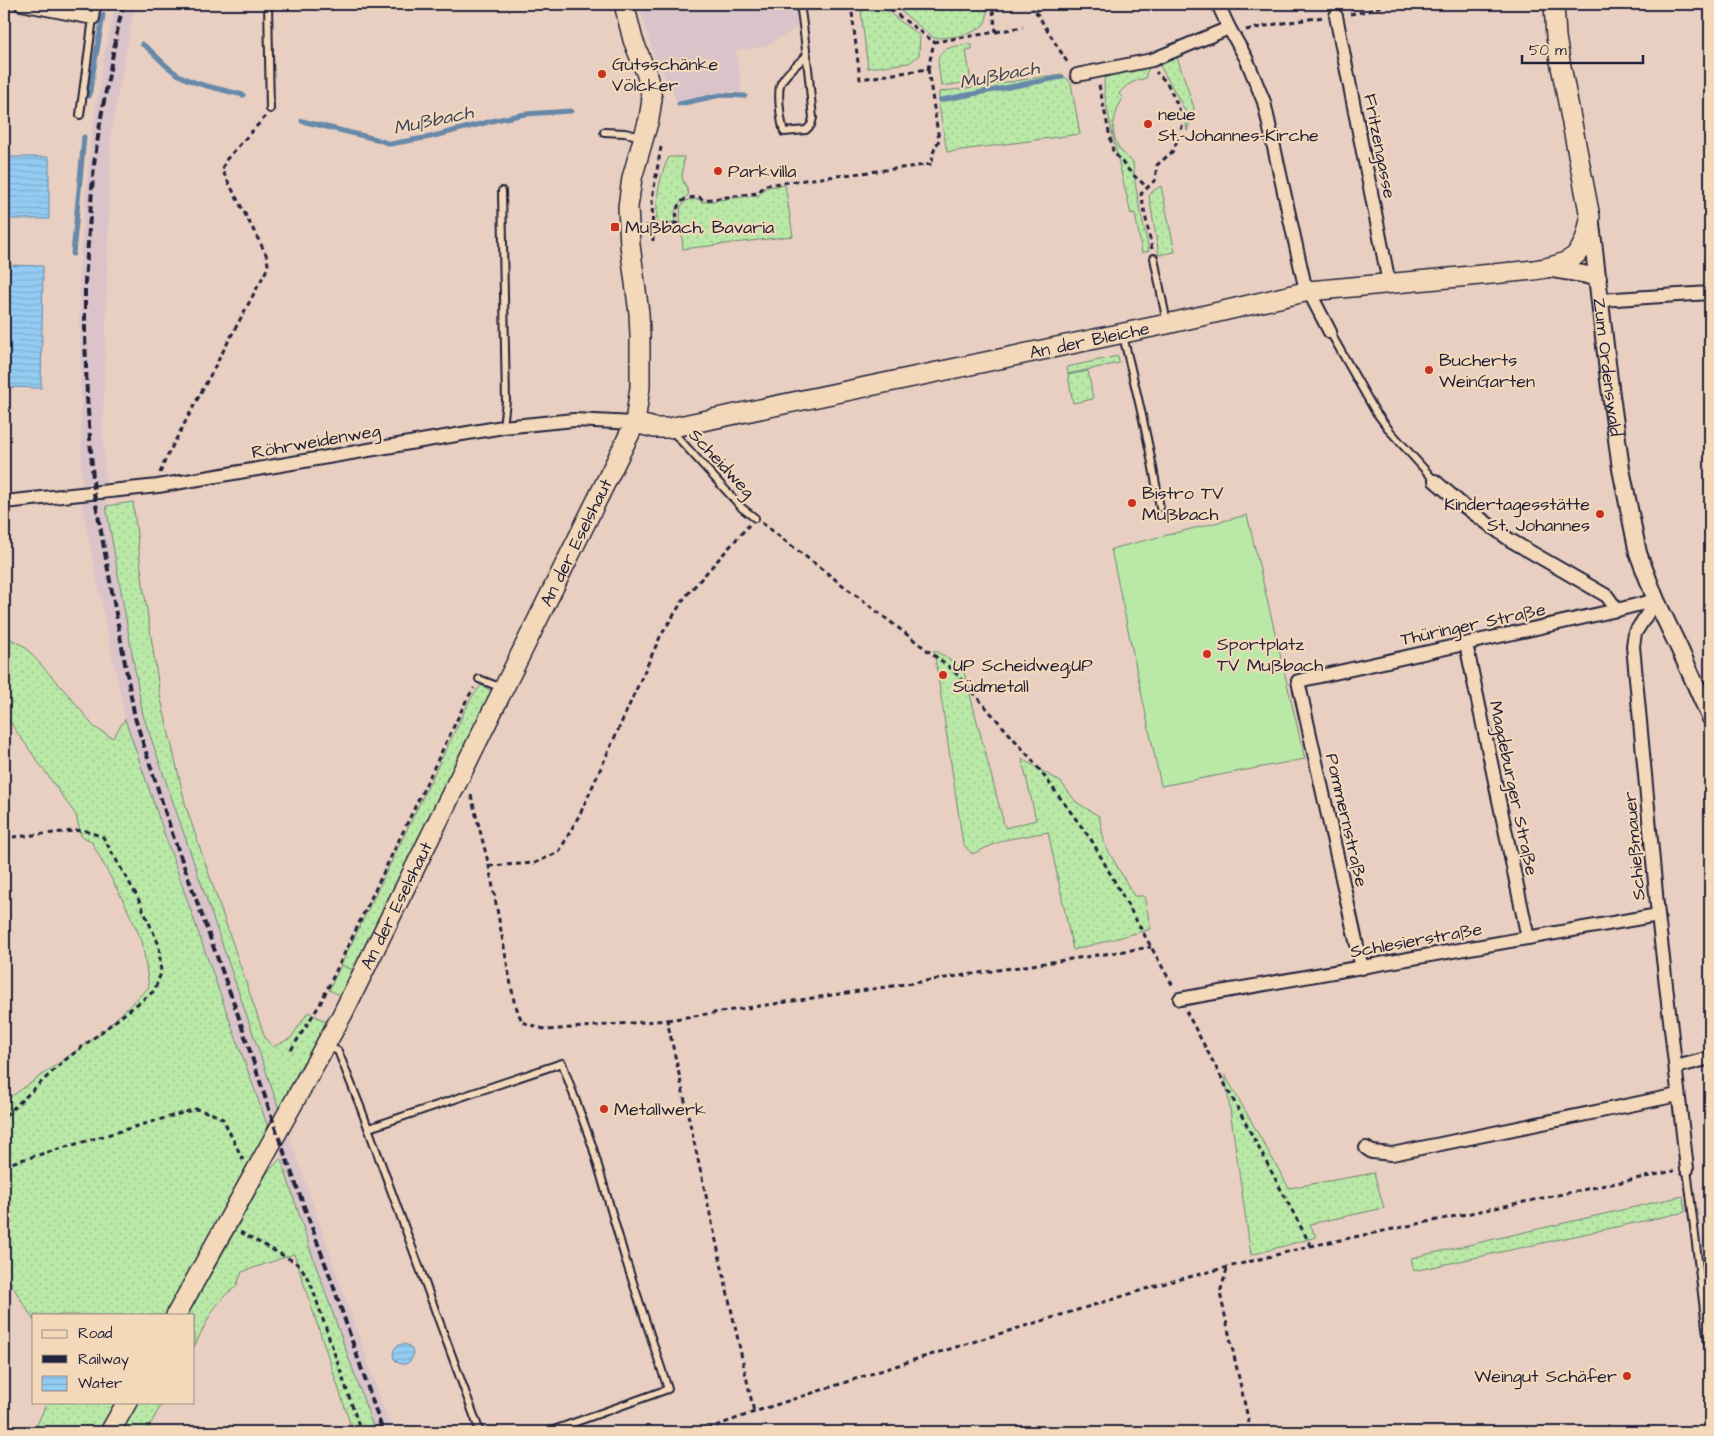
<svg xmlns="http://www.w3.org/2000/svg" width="1714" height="1436" font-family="'Architects Daughter',sans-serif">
  <defs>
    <pattern id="grass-dots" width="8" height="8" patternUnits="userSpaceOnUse" patternTransform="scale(1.25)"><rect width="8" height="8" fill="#b9e8a7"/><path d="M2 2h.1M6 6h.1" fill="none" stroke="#9fc791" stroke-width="1.8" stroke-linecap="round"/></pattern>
    <pattern id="water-rules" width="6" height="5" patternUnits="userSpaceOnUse" patternTransform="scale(1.25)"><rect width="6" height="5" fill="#93ccf2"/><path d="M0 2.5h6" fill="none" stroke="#7eafd0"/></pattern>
  </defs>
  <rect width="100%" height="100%" fill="#e8cfc1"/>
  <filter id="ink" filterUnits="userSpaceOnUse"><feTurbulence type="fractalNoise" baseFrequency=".02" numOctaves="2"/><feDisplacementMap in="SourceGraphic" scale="10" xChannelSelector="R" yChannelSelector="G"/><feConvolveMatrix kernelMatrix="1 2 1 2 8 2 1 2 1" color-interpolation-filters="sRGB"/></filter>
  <g filter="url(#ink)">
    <!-- built -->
    <g fill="#dac4c9">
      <path d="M116,4h19l-24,128 -8,297 3,77 37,209 249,717h-17l-65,-183 -29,-91 -12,-28 -66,-184 -78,-227 -43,-214 -3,-235 11,-125 15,-94z"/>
      <path d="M639,4h156l2,24 -34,19 -27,3 6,43 -13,-2 -52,11 -25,-52z"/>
    </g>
    <!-- grass -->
    <g fill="url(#grass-dots)" stroke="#6e8571">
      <path d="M892,4h94c0,4 1,8 1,12 -1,19 -38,22 -53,22z"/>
      <path d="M871,5l10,2 39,29 -1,19 -10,8 -41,5 -7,-56 3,-4z"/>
      <path d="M970,44l2,1v4l-6,1 5,32 -30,4 -3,-26c3,-14 20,-14 32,-16z"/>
      <path d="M1177,57l17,51 -7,23 -2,-21 -27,-48z"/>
      <path d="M1151,64l-5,10v4c-11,3 -21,6 -27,16l4,4c-14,24 -14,47 10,64 2,30 10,60 16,89l-7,2 -7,-40 -4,1c-7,-30 -15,-61 -21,-92 -3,-15 -8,-32 -5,-47z"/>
      <path d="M1062,74l9,9 9,51 -133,18 -8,-47v-13z"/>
      <path d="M669,157h15l-2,20 7,17c-11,9 -15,14 -14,28l-18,2c-1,-24 1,-45 12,-67z"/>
      <path d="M785,185l8,51 -110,13 -3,-33 1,-10 7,-6 10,-1 5,3 56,-7 7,-8z"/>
      <path d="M1161,186l14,66 -16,3 -10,-59 4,-5z"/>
      <path d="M1118,356l1,7 -51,11 -1,-7z"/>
      <path d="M1088,371l5,28 -20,4 -5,-28z"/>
      <path d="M133,502l10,82 17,111 26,112 79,231 8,9 18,-9 17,-26 21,11 -28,43 -22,43 -136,-394 -37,-209z"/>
      <path d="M4,615l3,22 17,9 48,53 22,28 19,11 12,-19 78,227 66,184 -102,185h-133v6l-30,-49 1,-171 95,-67 49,-47 -7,-46 -18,-39 -33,-61 -10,-5 -5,-21 -72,-101z"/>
      <path d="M934,650l29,18 42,160 31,-8 -14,-61 39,23 15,20 23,14 6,29 29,51h10l7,33 -78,21 -25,-118 -44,8 -32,14 -9,-10z"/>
      <path d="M481,685l12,7 -140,278 -12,-5 129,-265z"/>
      <path d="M1225,1075l64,113 85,-15 10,35 -74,16 6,13 -65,18z"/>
      <path d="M281,1158l29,91 65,183h-22l-59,-178 -52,18 -6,15c-21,12 -31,39 -42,60v-32h-7l30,-51 50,-91z"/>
      <path d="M1683,1196l2,16 -271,59 -3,-13z"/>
      <path d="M47,1402h70l-17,30h-66z"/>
      <path d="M137,1402h26l-17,30h-26z"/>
    </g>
    <!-- garden -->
    <g fill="#b9e8a7" stroke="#6e8571">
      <path d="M1247,515l58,244 -144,27 -50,-237z"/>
      <path d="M341,965l12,5 -13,25 -11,-5z"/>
    </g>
    <!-- water -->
    <g fill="url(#water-rules)" stroke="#6688a9">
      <rect x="4" y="157" width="45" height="62"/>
      <path d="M4,265l39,1 -2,122 -37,-1z"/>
      <circle cx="403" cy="1354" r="10"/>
    </g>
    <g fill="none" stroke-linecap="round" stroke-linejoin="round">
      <!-- stream -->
      <g stroke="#6688a9" stroke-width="5">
        <path d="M142,44c11,7 17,16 27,24 19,17 50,20 74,27"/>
        <path d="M89,96l14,-81"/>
        <path d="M941,100l121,-23"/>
        <path d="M679,104l42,-9 24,1"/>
        <path d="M302,121l74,18 14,5 40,-7 66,-17 29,-6 46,-3"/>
        <path d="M73,254l11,-117"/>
      </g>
      <!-- service casing -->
      <g stroke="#22223b" stroke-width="10">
        <g id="service">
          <path d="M268,4l2,105"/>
          <path d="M800,4c6,38 9,76 13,114l-2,7 -5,5 -22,2c-3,-10 -8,-43 -2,-51 6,-10 17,-18 25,-26"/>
          <path d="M80,115l13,-97 6,-14"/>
          <path d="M604,132l21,1 17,4"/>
          <path d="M502,191l4,210 -3,26"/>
          <path d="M1154,258l13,65"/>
          <path d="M1330,332l45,79 15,20 45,50"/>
          <path d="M1123,336c14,57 28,114 37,172"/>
          <path d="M672,431l70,77 13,10"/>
          <path d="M479,679l23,9"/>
          <path d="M327,1046l11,5 22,55 120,326"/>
          <path d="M369,1128l193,-65 30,82 33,113 43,131 -120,43"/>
          <path d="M1687,1169l23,191"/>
        </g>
      </g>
      <!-- minor casing -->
      <g stroke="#22223b" stroke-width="16">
        <g id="minor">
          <path d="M21,4l72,14"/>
          <path d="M1218,4l11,24 17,30 18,44 40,180 26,50"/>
          <path d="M1336,16l53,267"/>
          <path d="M1077,75l75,-15 77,-32"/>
          <path d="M1600,300l110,-7"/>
          <path d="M1435,481l30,26 45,33 97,56 10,14"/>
          <path d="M4,502l154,-16 345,-59 71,-7 61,3"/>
          <path d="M1656,600l-21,33 -2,13 25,269 29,254"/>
          <path d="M1466,644l62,294"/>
          <path d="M1362,968l-64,-287 319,-71 39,-10"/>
          <path d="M1180,999l478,-84"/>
          <path d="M1676,1067l34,-9"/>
          <path d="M1366,1148l6,4 20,2 286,-59"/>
        </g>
      </g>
      <!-- tertiary casing -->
      <g stroke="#22223b" stroke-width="20">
        <g id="tertiary">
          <path id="s1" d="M1591,224l18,156 12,89 17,84 18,47 24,50 30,67"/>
          <path d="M1546,268l37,6 15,4"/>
        </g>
      </g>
      <!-- secondary casing -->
      <g stroke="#22223b" stroke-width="22">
        <g id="secondary">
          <path id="s2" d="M635,423l20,5h14l498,-104 142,-33 225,-21c39,-6 51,-14 56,-53l-30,-156 -4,-24 -2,-33"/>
          <path id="s3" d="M176,1315l166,-300 293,-592 5,-36v-52l-1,-22 -9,-68 -2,-38 4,-29 17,-59 3,-20 -5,-24 -14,-35 -9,-36"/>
          <path d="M110,1432l17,-30"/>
        </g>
      </g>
      <!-- path -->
      <g stroke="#22223b" stroke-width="3" stroke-dasharray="5 4" stroke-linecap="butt">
        <path d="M851,4l9,75 68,-10 6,-27 62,-10 -4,-28"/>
        <path d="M883,4l51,38"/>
        <path d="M1031,4l38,61"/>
        <path d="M1350,14l19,-3 17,-7"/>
        <path d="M1246,30l30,-6 48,-7"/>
        <path d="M996,32l27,-5"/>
        <path d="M1099,85l14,66 18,22 16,14"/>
        <path d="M646,226l31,-3c-2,-20 3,-25 22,-26l4,3 55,-7 7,-8 168,-21 -1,-9 7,-15 -11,-71"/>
        <path d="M653,241l-1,-42 9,-52"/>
        <path d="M1152,249l-11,-55 14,-14 2,-15 15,-13 7,-15 4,-14 -5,-17 -11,-23 -11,-11"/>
        <path d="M160,473l6,-15 100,-187 2,-7 -2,-10 -44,-84 3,-9 40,-44"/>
        <path d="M762,523l191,147 80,91 59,80 82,147"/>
        <path d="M471,795l18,71 25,135 8,21 25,8 120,-10 87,392"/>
        <path d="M4,838l79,-8 20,7 34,59 22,49 2,28 -7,18 -90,70 -57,53 -3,5"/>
        <path d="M489,866l46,-3 24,-11 22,-40 79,-175 25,-40 64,-72"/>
        <path d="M1186,1011l125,235"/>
        <path d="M667,1020l484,-73"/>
        <path d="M291,1050l29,-46 147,-305 7,-11"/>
        <path d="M4,1165l192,-56 17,5 10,5 20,41"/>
        <path d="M240,1232l55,30 8,8 9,17 49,145"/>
        <path d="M1227,1269l-7,24 31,139"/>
        <path d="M699,1432l61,-22 157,-51 252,-77 142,-36 363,-75"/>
      </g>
      <!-- service -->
      <use href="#service" stroke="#f3d8ba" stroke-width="6"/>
      <!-- minor -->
      <use href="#minor" stroke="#f3d8ba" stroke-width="12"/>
      <!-- tertiary -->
      <use href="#tertiary" stroke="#f3d8ba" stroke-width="16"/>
      <!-- secondary -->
      <use href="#secondary" stroke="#f3d8ba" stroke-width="19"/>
      <!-- rail -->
      <path stroke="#22223b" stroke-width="4" stroke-dasharray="8 4" stroke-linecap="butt" d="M123,4l-6,28 -16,85 -7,47 -9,118v53l2,62 7,96 41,225 37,115 64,176 41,124 55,149 51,150"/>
    </g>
  </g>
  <!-- markers -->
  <g fill="#c8321e" stroke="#f3d8ba" stroke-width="2">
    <circle cx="602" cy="74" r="5"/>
    <circle cx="1148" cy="124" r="5"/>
    <circle cx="718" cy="171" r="5"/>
    <rect x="610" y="222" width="10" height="10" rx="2.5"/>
    <circle cx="1429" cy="370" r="5"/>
    <circle cx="1132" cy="503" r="5"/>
    <circle cx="1600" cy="514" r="5"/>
    <circle cx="1207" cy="654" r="5"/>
    <circle cx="943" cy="675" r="5"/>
    <circle cx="604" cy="1109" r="5"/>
    <circle cx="1627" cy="1376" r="5"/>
  </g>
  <g text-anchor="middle" stroke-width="4.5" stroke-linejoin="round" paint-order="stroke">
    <!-- poi labels -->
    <g font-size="18" fill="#22223b" stroke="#f3d8ba" text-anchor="start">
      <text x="612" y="70">Gutsschänke<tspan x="612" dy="21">Völcker</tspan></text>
      <text x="1158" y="120">neue<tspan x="1158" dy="21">St.-Johannes-Kirche</tspan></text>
      <text x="728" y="177">Parkvilla</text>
      <text x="625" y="233">Mußbach, Bavaria</text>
      <text x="1439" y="366">Bucherts<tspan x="1439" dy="21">WeinGarten</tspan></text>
      <text x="1142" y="499">Bistro TV<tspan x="1142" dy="21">Mußbach</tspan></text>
      <text x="1590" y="510" text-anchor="end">Kindertagesstätte<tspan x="1590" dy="21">St. Johannes</tspan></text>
      <text x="1217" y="650">Sportplatz<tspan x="1217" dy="21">TV Mußbach</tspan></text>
      <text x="953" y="671">UP Scheidweg;UP<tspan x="953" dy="21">Südmetall</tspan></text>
      <text x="614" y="1115">Metallwerk</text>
      <text x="1617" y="1382" text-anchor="end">Weingut Schäfer</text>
    </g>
    <!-- street labels -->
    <g font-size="18" fill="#22223b" stroke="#f3d8ba">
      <text transform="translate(1380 146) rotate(79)" y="6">Fritzengasse</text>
      <text dy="6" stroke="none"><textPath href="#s2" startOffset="464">An der Bleiche</textPath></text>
      <text dy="6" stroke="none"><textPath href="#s1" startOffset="144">Zum Ordenswald</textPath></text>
      <text transform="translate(316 441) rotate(-10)" y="6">Röhrweidenweg</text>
      <text transform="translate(722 463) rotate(47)" y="6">Scheidweg</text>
      <text dy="6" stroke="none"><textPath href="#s3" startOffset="870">An der Eselshaut</textPath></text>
      <text transform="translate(1473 624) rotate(-12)" y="6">Thüringer Straße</text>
      <text transform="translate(1514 788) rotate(78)" y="6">Magdeburger Straße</text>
      <text transform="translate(1347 820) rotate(77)" y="6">Pommernstraße</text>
      <text transform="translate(1634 846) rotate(-95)" y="6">Schießmauer</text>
      <text dy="6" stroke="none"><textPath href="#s3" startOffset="465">An der Eselshaut</textPath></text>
      <text transform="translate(1416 940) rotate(-10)" y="6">Schlesierstraße</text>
    </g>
    <!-- water labels -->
    <g font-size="19" font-style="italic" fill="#394460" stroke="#f3d8ba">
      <text transform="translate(999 74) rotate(-11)" y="7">Mußbach</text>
      <text transform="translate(433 119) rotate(-12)" y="7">Mußbach</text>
    </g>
  </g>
  <!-- margin -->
  <rect width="1714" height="1436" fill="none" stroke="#f3d8ba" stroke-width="20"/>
  <rect x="10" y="10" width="1694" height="1416" fill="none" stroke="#22223b" stroke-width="2" filter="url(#ink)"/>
  <!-- legend -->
  <rect x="32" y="1314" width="162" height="90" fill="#f3d8ba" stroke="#9f8f87"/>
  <rect x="42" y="1330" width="25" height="8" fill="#f3d8ba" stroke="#9f8f87"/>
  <text x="78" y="1338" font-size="15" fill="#22223b">Road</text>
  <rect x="42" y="1355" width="25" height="8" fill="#22223b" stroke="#9f8f87"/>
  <text x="78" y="1364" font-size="15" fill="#22223b">Railway</text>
  <rect x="42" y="1376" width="25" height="15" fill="url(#water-rules)" stroke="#9f8f87"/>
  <text x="78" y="1388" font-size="15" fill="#22223b">Water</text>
  <!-- scale -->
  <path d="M1522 55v8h121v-8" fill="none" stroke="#22223b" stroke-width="2.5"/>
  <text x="1529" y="55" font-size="15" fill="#22223b" stroke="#f3d8ba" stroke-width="4" paint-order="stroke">50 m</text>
</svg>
